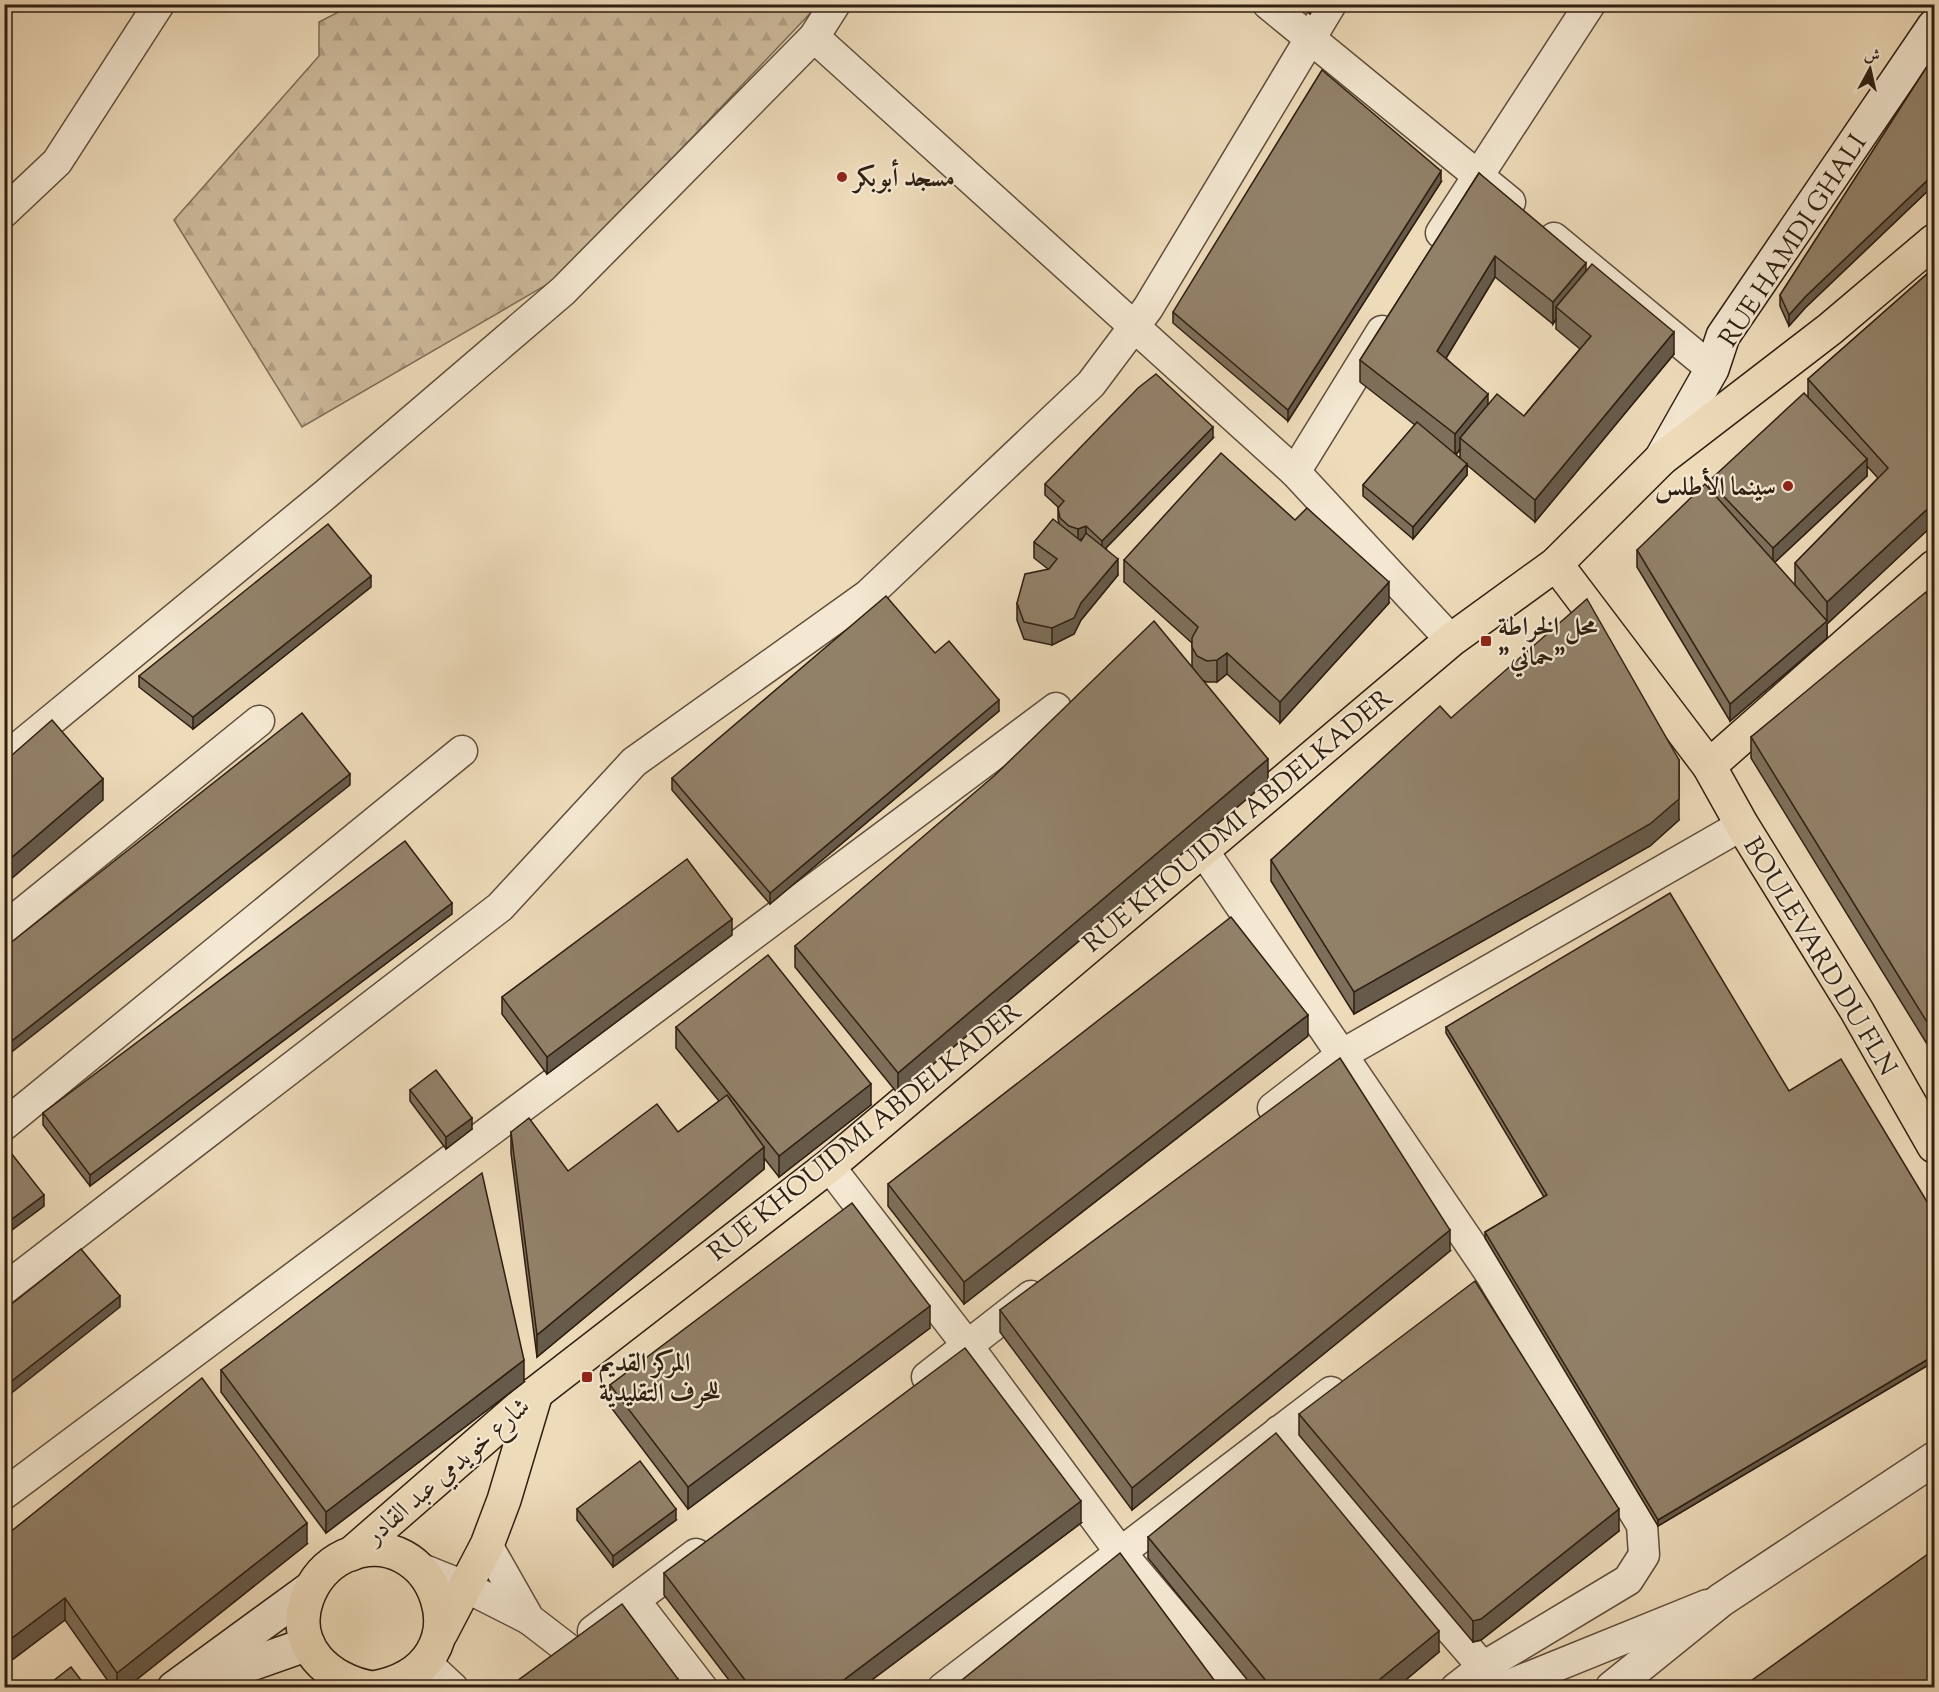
<svg xmlns="http://www.w3.org/2000/svg" width="1939" height="1692" font-family="'Sorts Mill Goudy',Amiri,serif">
  <defs>
    <pattern id="forest-firs" width="22" height="20" patternUnits="userSpaceOnUse" patternTransform="scale(1.5)"><rect width="22" height="20" fill="#cebb9d"/><path d="M5 1l3.5 6h-7zM16 11l3.5 6h-7z" fill="#b1a086"/></pattern>
  </defs>
  <rect width="100%" height="100%" fill="#eedbba"/>
  <filter id="stains"><feTurbulence type="fractalNoise" baseFrequency=".00333" numOctaves="4"/><feColorMatrix values="0 0 0 0 .2 0 0 0 0 .09 0 0 0 0 .02 0 0 0 .5 -.17"/></filter>
  <radialGradient id="worn" r=".72"><stop offset=".6" stop-color="#630" stop-opacity="0"/><stop offset="1" stop-color="#630" stop-opacity=".3"/></radialGradient>
  <!-- forest -->
  <path fill="url(#forest-firs)" stroke="#7e6d57" stroke-width="1.5" d="M381,4l437,1 -258,272 -258,150 -128,-207 145,-164v-34l31,-16 25,3z"/>
  <g fill="none" stroke-linecap="round" stroke-linejoin="round">
    <!-- minor casing -->
    <g stroke="#5f4e3b" stroke-width="33">
      <g id="minor">
        <path d="M1268,4l242,198"/>
        <path d="M814,37l481,435 156,168"/>
        <path d="M4,212l53,-50 102,-158"/>
        <path d="M1441,233l149,-229"/>
        <path d="M1554,238l158,131"/>
        <path d="M1295,472l87,-141"/>
        <path d="M1927,573l7,20"/>
        <path d="M4,759l322,-265 237,-203 251,-254 21,-33"/>
        <path d="M1202,849l288,424 152,252 2,30 -16,25 -145,87 -27,21"/>
        <path d="M4,928l255,-207"/>
        <path d="M1273,1108l70,-54 399,-229"/>
        <path d="M4,1125l458,-374"/>
        <path d="M829,1166l138,179 153,207 115,136"/>
        <path d="M4,1289l496,-382 134,-145 234,-167 223,-211 57,-76 183,-304"/>
        <path d="M927,1377l104,-81"/>
        <path d="M1279,1431l204,236"/>
        <path d="M4,1494l1052,-786"/>
        <path d="M487,1545l42,74 39,30"/>
        <path d="M419,1568l45,18 65,33"/>
        <path d="M635,1601l67,87"/>
        <path d="M593,1631l103,-77"/>
        <path d="M425,1662l28,26"/>
        <path d="M943,1688l388,-296"/>
        <path d="M1502,1688l205,-83"/>
      </g>
    </g>
    <!-- tertiary casing -->
    <g stroke="#5f4e3b" stroke-width="36">
      <path id="tertiary" d="M1612,1688l109,-88 213,-141"/>
    </g>
    <!-- secondary casing -->
    <g stroke="#2f1f11" stroke-width="36">
      <g id="secondary">
        <path d="M1661,459l51,-90 11,-33 211,-310"/>
        <path d="M193,1676l55,-11 60,-21"/>
        <path d="M174,1688l137,-100"/>
      </g>
    </g>
    <!-- primary casing -->
    <g stroke="#2f1f11" stroke-width="36">
      <g id="primary">
        <path d="M1556,564l153,202 33,59 115,186 77,135"/>
        <path d="M1709,766l225,-199"/>
        <path d="M351,1554l185,-161 293,-227 622,-526 105,-76 105,-105 169,-130 104,-88"/>
        <path d="M441,1633l46,-88 17,-45 32,-107"/>
        <path d="M372,1688c-43,-7 -82,-42 -65,-89 7,-20 19,-34 38,-43 88,-40 148,110 29,132"/>
      </g>
    </g>
    <!-- minor -->
    <use href="#minor" stroke="#f4e8d2" stroke-width="30"/>
    <!-- tertiary -->
    <use href="#tertiary" stroke="#f4e8d2" stroke-width="33"/>
    <!-- secondary -->
    <use href="#secondary" stroke="#f4e8d2" stroke-width="33"/>
    <!-- primary -->
    <use href="#primary" stroke="#eedbba" stroke-width="33"/>
  </g>
  <!-- wall -->
  <g fill="#7e6f5a" stroke="#2f1f11" stroke-width="1.5" fill-rule="evenodd">
    <path d="M1299,4h16l-5,10z"/>
    <path d="M1935,54v130l-130,124 -16,18 -9,-20v-11z"/>
    <path d="M1479,173l195,181 -139,168 -68,-57v10l-54,64 -50,-43v-11l52,-60 -55,-43v-22zM1495,277l58,47 3,-5v10l24,20 -56,67 -36,-12 -42,-46zM1460,449v9l-4,-3z"/>
    <path d="M1441,182l-153,239 -115,-98v-11z"/>
    <path d="M1935,267v256l-108,101v14l-97,83 -93,-154v-17l72,-60v-9l99,-84v-18zM1867,466l11,12 -83,85v22l7,9 -28,-31 93,-87z"/>
    <path d="M1213,438l-107,110 12,27 -37,45 -7,14 -22,11 -28,-6 -7,-19v-17l31,-34 -14,-11v-16l25,-19 -1,-4v-12l-13,-12v-11z"/>
    <path d="M1124,560l265,43 -109,120 -53,-49 -10,8h-10l-5,-2 66,101 -370,313 -103,-127v-21l397,-278v-25l-68,-61z"/>
    <path d="M371,587l-178,142 -54,-42v-11z"/>
    <path d="M1935,616v441l-184,-299v-21z"/>
    <path d="M935,653l64,58 -229,193 -98,-114v-12z"/>
    <path d="M1451,718l228,102 -29,26 -296,168 -83,-133v-21z"/>
    <path d="M452,914l-362,272 -47,-61v-12z"/>
    <path d="M732,935l-185,139 -45,-60v-17z"/>
    <path d="M676,1027l195,78 -92,72 -15,-19v11l-227,188 -26,-204v-21l57,39 110,-39 41,-31 -43,-53z"/>
    <path d="M1446,1027l343,64 146,124v146l-277,165 -173,-288v-6l59,-35 -98,-164z"/>
    <path d="M1308,1036l-344,268 -76,-98v-22z"/>
    <path d="M410,1090l62,39 -26,20 -36,-48z"/>
    <path d="M1450,1251l-318,259 -132,-178v-22z"/>
    <path d="M930,1328l-242,181 -78,-103v-21z"/>
    <path d="M221,1370l303,12 -198,151 -105,-141z"/>
    <path d="M1299,1414l320,117 -138,109 -8,2 -174,-207z"/>
    <path d="M577,1509l99,11 -63,47 -36,-47z"/>
    <path d="M1081,1523l-220,165h-126l-71,-93v-22z"/>
    <path d="M4,1537l303,7 -181,144h-13l-48,-68 -61,46z"/>
    <path d="M1148,1537l291,115 -43,36h-142l-106,-130z"/>
  </g>
  <!-- shaded-wall -->
  <g fill="#665a4a" stroke="#2f1f11" stroke-width="1.5">
    <path d="M1310,4h5l-5,10z"/>
    <path d="M1441,171v11l-153,239v-11z"/>
    <path d="M1935,173v11l-130,124 -16,18v-11l16,-18z"/>
    <path d="M1495,256v21l-58,96v-22z"/>
    <path d="M1586,263v22l-30,22v12l-3,5v-22z"/>
    <path d="M1674,332v22l-139,168v-22z"/>
    <path d="M1488,394v21l-28,23v11l-5,7v-22z"/>
    <path d="M1213,427v11l-111,114v-11z"/>
    <path d="M1867,459v17l-94,88v-16z"/>
    <path d="M1467,464v11l-54,64v-12z"/>
    <path d="M1935,502v21l-108,101v14l-97,83v-17l97,-83v-19z"/>
    <path d="M1086,526v12l-8,2v-11z"/>
    <path d="M1118,559v16l-37,45 -7,14 -22,11v-17z"/>
    <path d="M371,576v11l-178,142v-12z"/>
    <path d="M1389,582v21l-109,120v-21z"/>
    <path d="M1227,653v21l-10,8v-22z"/>
    <path d="M999,700v11l-229,193v-11z"/>
    <path d="M1268,759v22l-370,313v-21z"/>
    <path d="M1679,760v60l-29,26 -296,168v-22z"/>
    <path d="M350,774v11l-346,273v-11z"/>
    <path d="M103,779v21l-99,85v-21z"/>
    <path d="M452,903v11l-362,272v-11z"/>
    <path d="M732,919v16l-185,139v-17z"/>
    <path d="M1308,1015v21l-344,268v-22z"/>
    <path d="M871,1084v21l-92,72v-21z"/>
    <path d="M472,1118v11l-26,20v-12z"/>
    <path d="M764,1147v22l-227,188v-22z"/>
    <path d="M44,1195v11l-40,30v-11z"/>
    <path d="M1450,1230v21l-318,259v-22z"/>
    <path d="M120,1296v11l-116,92v-12z"/>
    <path d="M930,1306v22l-242,181v-22z"/>
    <path d="M1935,1355v6l-277,165v-6z"/>
    <path d="M524,1360v22l-198,151v-21z"/>
    <path d="M1081,1501v22l-220,165h-28z"/>
    <path d="M676,1509v11l-63,47v-11z"/>
    <path d="M1619,1509v22l-138,109 -8,2v-21z"/>
    <path d="M307,1523v21l-181,144h-9v-15z"/>
    <path d="M65,1598v22l-61,46v-22z"/>
    <path d="M1439,1631v21l-43,36h-27z"/>
    <path d="M678,1679v9h-11z"/>
  </g>
  <!-- building -->
  <g fill="#928169" stroke="#2f1f11" stroke-width="1.5">
    <path d="M1935,54v119l-130,124 -16,18 -9,-20z"/>
    <path d="M1322,70l119,101 -153,239 -115,-98z"/>
    <path d="M1479,173l107,90 -33,39 -58,-46 -58,95 51,43 -33,40 -95,-74z"/>
    <path d="M1592,264l82,68 -139,168 -75,-62 37,-44 27,22 67,-80 -35,-29z"/>
    <path d="M1935,267v235l-108,100 -32,-39 93,-95 -80,-89z"/>
    <path d="M1156,374l57,53 -111,114 -16,-15 -8,3 -9,-3 -9,-8 -2,-10 6,-7 -19,-17 93,-96z"/>
    <path d="M1804,393l63,66 -94,89 -64,-67z"/>
    <path d="M1417,422l50,42 -54,63 -50,-42z"/>
    <path d="M1221,453l74,67 12,-12 82,74 -109,120 -53,-49 -10,7 -10,1 -10,-5 -5,-9v-9l6,-11 -74,-67z"/>
    <path d="M1705,484l122,137 -97,83 -93,-154z"/>
    <path d="M1053,519l28,22 5,-8 32,26 -37,44 -7,15 -22,10 -28,-6 -7,-19 8,-29 24,-5 8,-10 -23,-17z"/>
    <path d="M328,524l43,52 -178,141 -54,-41z"/>
    <path d="M1926,592l9,24v419l-184,-298z"/>
    <path d="M886,596l49,57 14,-12 50,59 -229,193 -98,-115z"/>
    <path d="M1587,599l92,161v39l-29,25 -296,168 -83,-132 169,-154 11,12z"/>
    <path d="M1154,621l114,138 -370,314 -103,-127 199,-170z"/>
    <path d="M302,713l48,61 -346,273v-99z"/>
    <path d="M52,720l51,59 -99,85v-102z"/>
    <path d="M405,841l47,62 -362,272 -47,-62z"/>
    <path d="M687,859l45,60 -185,138 -45,-60z"/>
    <path d="M1670,893l119,198 52,-32 94,156v140l-277,165 -173,-288 62,-37 -101,-168z"/>
    <path d="M1231,917l77,98 -344,267 -76,-98z"/>
    <path d="M768,955l103,129 -92,72 -103,-129z"/>
    <path d="M1340,1058l110,172 -318,258 -132,-178z"/>
    <path d="M436,1070l36,48 -26,19 -36,-47z"/>
    <path d="M727,1095l37,52 -227,188 -26,-203 18,-14 39,53 89,-67 21,28z"/>
    <path d="M4,1144l40,51 -40,30z"/>
    <path d="M482,1173l42,187 -198,152 -105,-142z"/>
    <path d="M852,1203l78,103 -242,181 -78,-102z"/>
    <path d="M81,1249l39,47 -116,91v-77z"/>
    <path d="M1475,1281l144,228 -138,110 -8,2 -174,-207z"/>
    <path d="M965,1348l116,153 -248,187h-82l-87,-115z"/>
    <path d="M202,1378l105,145 -190,150 -52,-75 -61,46v-107z"/>
    <path d="M1276,1433l163,198 -70,57h-97l-124,-151z"/>
    <path d="M640,1461l36,48 -63,47 -36,-47z"/>
    <path d="M1935,1549v139h-194z"/>
    <path d="M1120,1553l100,135h-268z"/>
    <path d="M622,1604l56,75 -11,9h-151l-3,-4z"/>
    <path d="M71,1667l16,21h-43z"/>
  </g>
  <!-- markers -->
  <g fill="#8f2418" stroke="#f4e8d2" stroke-width="2">
    <circle cx="842" cy="177" r="6"/>
    <circle cx="1788" cy="486" r="6"/>
    <rect x="1480" y="635" width="12" height="12" rx="3"/>
    <rect x="581" y="1371" width="12" height="12" rx="3"/>
  </g>
  <g text-anchor="middle" stroke-width="4.5" stroke-linejoin="round" paint-order="stroke">
    <!-- poi labels -->
    <g font-size="26" font-weight="bold" fill="#2f1f11" stroke="#f4e8d2" text-anchor="start">
      <text x="854" y="186">مسجد أبوبكر</text>
      <text x="1776" y="495" text-anchor="end">سينما الأطلس</text>
      <text x="1498" y="635">محل الخراطة<tspan x="1498" dy="30">"حماني"</tspan></text>
      <text x="599" y="1371">المركز القديم<tspan x="599" dy="30">للحرف التقليدية</tspan></text>
    </g>
    <!-- street labels -->
    <g font-size="26" fill="#2f1f11" stroke="#f4e8d2">
      <text transform="translate(1792 240) rotate(-57)" y="9">RUE HAMDI GHALI</text>
      <text transform="translate(1237 820) rotate(-40)" y="9">RUE KHOUIDMI ABDELKADER</text>
      <text transform="translate(1821 956) rotate(59)" y="9">BOULEVARD DU FLN</text>
      <text transform="translate(864 1131) rotate(-39)" y="9">RUE KHOUIDMI ABDELKADER</text>
      <text transform="translate(447 1470) rotate(-41)" y="9">شارع خويدمي عبد القادر</text>
    </g>
  </g>
  <!-- margin -->
  <rect width="1939" height="1692" fill="none" stroke="#eedbba" stroke-width="24"/>
  <rect x="6" y="6" width="1927" height="1680" fill="none" stroke="#2f1f11" stroke-width="3"/>
  <rect x="12" y="12" width="1915" height="1668" fill="none" stroke="#2f1f11" stroke-width="1.5"/>
  <!-- north arrow -->
  <g transform="translate(1870 69) rotate(8)" stroke="#f4e8d2" stroke-width="4.5" paint-order="stroke">
  <path d="M0-4.5L10 22L0 15L-10 22Z" fill="#2f1f11"/>
  <text y="-9" font-size="16" font-weight="bold" text-anchor="middle" fill="#2f1f11">ش</text>
  </g>
  <rect width="100%" height="100%" filter="url(#stains)"/>
  <rect width="100%" height="100%" fill="url(#worn)"/>
</svg>
